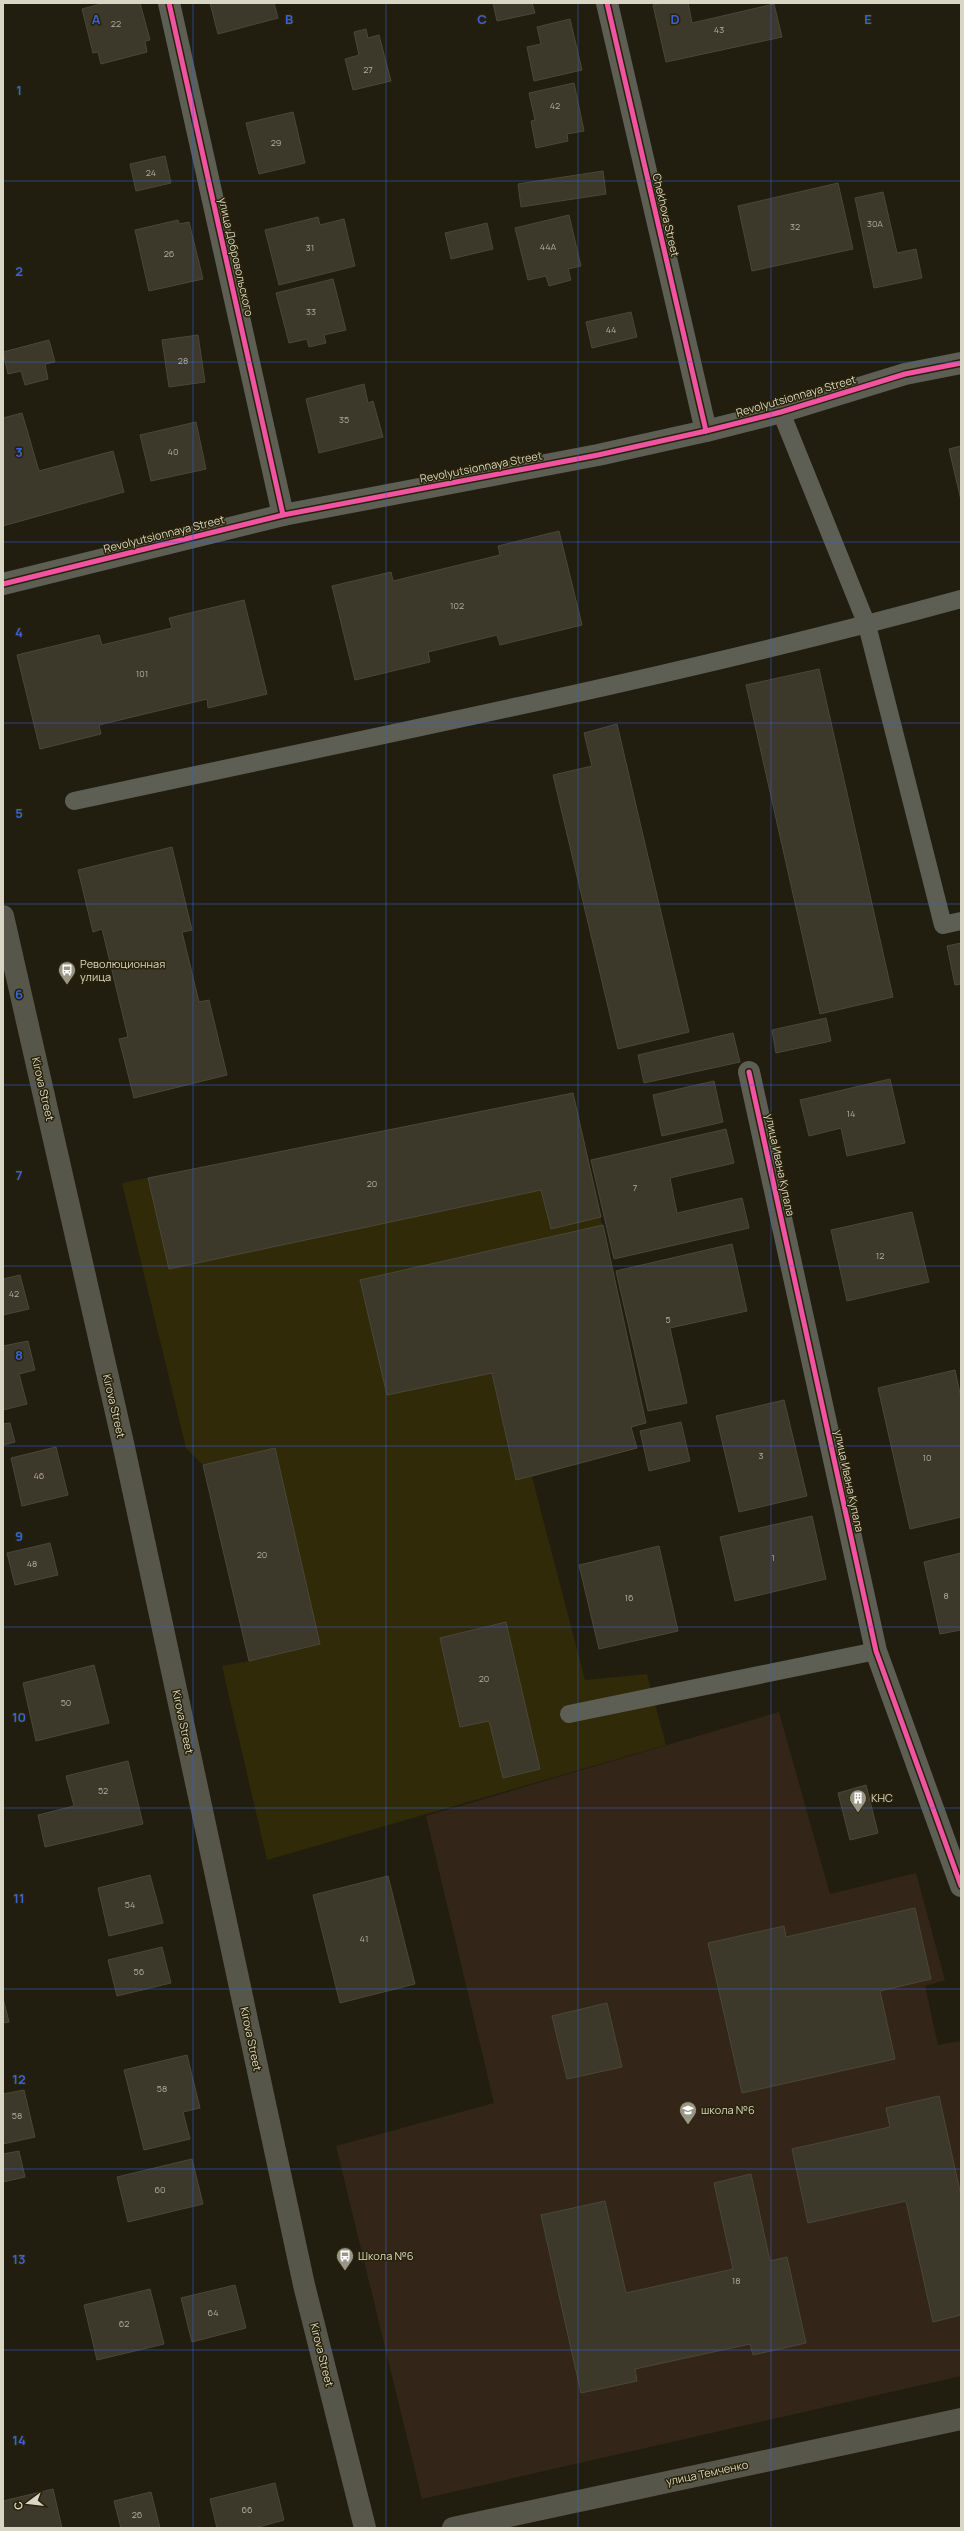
<svg xmlns="http://www.w3.org/2000/svg" width="964" height="2531" font-family="Manrope,sans-serif">
  <rect width="100%" height="100%" fill="#211e0f"/>
  <!-- built -->
  <path fill="#302a09" d="M573,1093l73,330 -15,4 6,21 -105,29 53,203 62,-6 19,71 -399,115 -45,-194 27,-5 -46,-196 -17,-17 -64,-265z"/>
  <!-- education -->
  <path fill="#332619" d="M779,1712l51,182 86,-21 29,107 -20,6 13,59 23,-4v335l-539,123 -86,-353 158,-43 -68,-287z"/>
  <!-- building -->
  <g fill="#3c382a" stroke="#49483a">
    <path d="M105,3h35l10,37 -5,1 2,11 -46,12 -3,-12 -5,1 -11,-44z"/>
    <path d="M210,3h64l4,15 -60,16z"/>
    <path d="M493,3h39l3,10 -38,8z"/>
    <path d="M663,3h25l4,20 82,-19 8,33 -116,25 -13,-57z"/>
    <path d="M570,19l12,51 -48,11 -7,-34 14,-3 -4,-17z"/>
    <path d="M366,29l2,9 11,-3 12,46 -38,9 -8,-31 14,-4 -5,-23z"/>
    <path d="M574,83l10,48 -17,3 1,7 -32,7 -5,-27 4,-1 -6,-27z"/>
    <path d="M293,112l12,51 -46,11 -13,-51z"/>
    <path d="M165,156l6,27 -35,8 -6,-27z"/>
    <path d="M603,171l3,23 -85,13 -3,-23z"/>
    <path d="M838,183l15,66 -101,22 -14,-65z"/>
    <path d="M883,192l14,61 19,-4 6,29 -48,10 -19,-90z"/>
    <path d="M569,215l12,51 -13,3 3,11 -22,6 -3,-10 -18,4 -13,-52z"/>
    <path d="M318,217l2,8 24,-6 11,47 -76,19 -14,-55z"/>
    <path d="M178,220l1,4 10,-2 14,57 -54,12 -14,-61z"/>
    <path d="M487,223l6,26 -42,10 -6,-26z"/>
    <path d="M333,279l13,51 -22,5 2,8 -17,4 -2,-8 -18,4 -13,-50z"/>
    <path d="M631,312l6,25 -45,11 -6,-26z"/>
    <path d="M198,335l7,47 -36,5 -7,-47z"/>
    <path d="M49,340l6,22 -10,2 3,15 -23,6 -4,-14 -13,3 -5,-22z"/>
    <path d="M364,384l4,19 5,-2 10,36 -64,16 -13,-54z"/>
    <path d="M22,413l17,58 74,-20 11,41 -121,34v-108z"/>
    <path d="M196,422l10,47 -55,12 -11,-46z"/>
    <path d="M961,446v54l-12,-51z"/>
    <path d="M559,531l23,94 -82,20 -3,-10 -69,17 2,10 -75,18 -23,-94 59,-14 2,9 107,-26 -2,-9z"/>
    <path d="M244,600l23,94 -59,14 -1,-9 -108,26 2,9 -61,15 -23,-94 82,-20 3,10 70,-17 -3,-10z"/>
    <path d="M819,669l74,328 -73,17 -74,-329z"/>
    <path d="M617,724l72,308 -71,17 -65,-274 39,-9 -8,-33z"/>
    <path d="M172,847l20,83 -10,2 17,70 10,-2 18,75 -93,23 -15,-59 9,-2 -26,-108 -9,3 -15,-62z"/>
    <path d="M961,943v41l-6,1 -8,-39z"/>
    <path d="M826,1018l5,23 -55,12 -4,-23z"/>
    <path d="M733,1033l7,29 -96,21 -6,-28z"/>
    <path d="M890,1079l15,64 -58,13 -6,-28 -32,8 -9,-36z"/>
    <path d="M714,1081l9,41 -61,14 -9,-41z"/>
    <path d="M573,1093l28,124 -50,12 -10,-39 -372,79 -21,-91z"/>
    <path d="M726,1129l8,34 -64,15 7,35 65,-15 7,30 -135,31 -23,-99z"/>
    <path d="M912,1212l17,70 -82,19 -16,-71z"/>
    <path d="M603,1225l43,198 -15,4 6,21 -121,32 -24,-107 -105,22 -27,-115z"/>
    <path d="M732,1244l15,67 -77,17 17,75 -39,8 -32,-140z"/>
    <path d="M20,1275l9,34 -26,6v-36z"/>
    <path d="M28,1341l7,29 -16,4 8,30 -24,6v-64z"/>
    <path d="M955,1370l6,28v119l-51,12 -32,-141z"/>
    <path d="M784,1400l23,96 -68,16 -23,-96z"/>
    <path d="M681,1422l9,39 -41,10 -9,-40z"/>
    <path d="M10,1423l5,19 -12,3v-21z"/>
    <path d="M56,1447l12,48 -46,11 -11,-48z"/>
    <path d="M275,1448l45,196 -71,17 -46,-196z"/>
    <path d="M812,1516l14,63 -91,22 -15,-64z"/>
    <path d="M50,1543l8,32 -43,10 -8,-32z"/>
    <path d="M659,1546l19,85 -79,18 -20,-84z"/>
    <path d="M961,1553v77l-21,4 -16,-72z"/>
    <path d="M506,1622l34,147 -37,9 -14,-57 -29,6 -20,-89z"/>
    <path d="M94,1665l15,58 -73,18 -13,-58z"/>
    <path d="M128,1761l15,63 -98,23 -7,-32 36,-9 -8,-30z"/>
    <path d="M866,1785l12,48 -28,7 -12,-47z"/>
    <path d="M150,1875l13,48 -54,13 -11,-48z"/>
    <path d="M388,1876l27,108 -75,19 -27,-108z"/>
    <path d="M915,1908l16,71 -51,12 15,68 -153,34 -34,-150 76,-17 2,11z"/>
    <path d="M162,1947l9,36 -54,13 -9,-36z"/>
    <path d="M3,1998l6,24 -6,1z"/>
    <path d="M607,2003l15,64 -55,12 -15,-63z"/>
    <path d="M187,2055l13,53 -17,4 7,27 -46,11 -20,-80z"/>
    <path d="M24,2090l11,47 -32,7v-50z"/>
    <path d="M939,2096l22,100v119l-28,7 -27,-121 -98,22 -16,-74 98,-22 -4,-19z"/>
    <path d="M19,2151l6,26 -22,5v-28z"/>
    <path d="M192,2159l11,45 -75,18 -11,-45z"/>
    <path d="M751,2174l19,87 17,-4 19,86 -53,12 -3,-11 -115,25 2,12 -56,12 -40,-178 64,-14 21,92 107,-24 -19,-86z"/>
    <path d="M235,2285l11,43 -54,14 -11,-44z"/>
    <path d="M150,2289l14,55 -67,16 -13,-55z"/>
    <path d="M275,2483l9,37 -29,8h-38l-7,-29z"/>
    <path d="M53,2489l9,39h-59v-27z"/>
    <path d="M151,2492l9,36h-39l-7,-27z"/>
  </g>
  <g fill="none" stroke-linecap="round" stroke-linejoin="round">
    <!-- service -->
    <g stroke="#5d5f54" stroke-width="18">
      <path d="M781,412l86,213 76,300 18,-4"/>
      <path d="M74,801c296,-64 595,-122 887,-202"/>
      <path d="M569,1714l307,-63"/>
    </g>
    <!-- minor -->
    <g stroke="#5d5f54" stroke-width="22">
      <path d="M169,3l114,512"/>
      <path d="M607,3l99,428"/>
      <path d="M3,584l280,-69 315,-60 108,-24 75,-19 124,-38 56,-11"/>
      <path d="M749,1072l127,579 85,235"/>
    </g>
    <!-- secondary -->
    <g stroke="#57564a" stroke-width="22">
      <path d="M3,916l120,527 181,842 61,243"/>
      <path d="M453,2528l508,-109"/>
    </g>
    <!-- cycleway casing -->
    <g stroke="#282308" stroke-width="8">
      <g id="cycleway">
        <path d="M169,3l114,512"/>
        <path d="M607,3l99,428"/>
        <path d="M3,584l280,-69 315,-60 108,-24 75,-19 124,-38 56,-11"/>
        <path d="M749,1072l127,579 85,235"/>
      </g>
    </g>
    <!-- cycleway -->
    <use href="#cycleway" stroke="#f153a3" stroke-width="5"/>
  </g>
  <!-- grid -->
  <path fill="none" stroke="#3962d5" stroke-width="1" stroke-opacity="0.55" d="M193,3v2525M386,3v2525M578,3v2525M771,3v2525M3,181h958M3,362h958M3,542h958M3,723h958M3,904h958M3,1085h958M3,1266h958M3,1446h958M3,1627h958M3,1808h958M3,1989h958M3,2169h958M3,2350h958"/>
  <!-- icons -->
  <defs>
    <g id="bus-pin" transform="scale(0.9)"><path d="M0 17L-7.5 6A9.5 9.5 0 1 1 7.5 6Z" fill="#999686" stroke="#282308"/><path d="M-5-6H5V4H4V6H2V4H-2V6H-4V4H-5ZM-3.5-4V0h7V-4ZM-3.5 1.2v1.5H-2V1.2ZM2 1.2v1.5H3.5V1.2Z" fill="#fff"/></g>
    <g id="building-pin" transform="scale(0.9)"><path d="M0 17L-7.5 6A9.5 9.5 0 1 1 7.5 6Z" fill="#999686" stroke="#282308"/><path d="M-4-6H4V6H1V3H-1V6H-4ZM-2.5-4.3h1.7v1.8h-1.7ZM.8-4.3h1.7v1.8H.8ZM-2.5-1h1.7V.8h-1.7ZM.8-1h1.7V.8H.8Z" fill="#fff"/></g>
    <g id="school-pin" transform="scale(0.9)"><path d="M0 17L-7.5 6A9.5 9.5 0 1 1 7.5 6Z" fill="#999686" stroke="#282308"/><path d="M0-5L7-2L0 1L-7-2ZM-4 1L0 2.5L4 1V4Q0 6-4 4Z" fill="#fff"/></g>
  </defs>
  <g fill-rule="evenodd">
    <use href="#bus-pin" x="67" y="970"/>
    <use href="#building-pin" x="858" y="1798"/>
    <use href="#school-pin" x="688" y="2110"/>
    <use href="#bus-pin" x="345" y="2256"/>
  </g>
  <g text-anchor="middle" stroke-width="3" stroke-linejoin="round" paint-order="stroke">
    <!-- number labels -->
    <g font-size="9" fill="#b2ae9f">
      <text x="116" y="27">22</text>
      <text x="719" y="33">43</text>
      <text x="368" y="73">27</text>
      <text x="555" y="109">42</text>
      <text x="276" y="146">29</text>
      <text x="151" y="176">24</text>
      <text x="875" y="227">30А</text>
      <text x="795" y="230">32</text>
      <text x="548" y="250">44А</text>
      <text x="310" y="251">31</text>
      <text x="169" y="257">26</text>
      <text x="311" y="315">33</text>
      <text x="611" y="333">44</text>
      <text x="183" y="364">28</text>
      <text x="344" y="423">35</text>
      <text x="173" y="455">40</text>
      <text x="457" y="609">102</text>
      <text x="142" y="677">101</text>
      <text x="851" y="1117">14</text>
      <text x="372" y="1187">20</text>
      <text x="635" y="1191">7</text>
      <text x="880" y="1259">12</text>
      <text x="14" y="1297">42</text>
      <text x="668" y="1323">5</text>
      <text x="761" y="1459">3</text>
      <text x="927" y="1461">10</text>
      <text x="39" y="1479">46</text>
      <text x="262" y="1558">20</text>
      <text x="773" y="1561">1</text>
      <text x="32" y="1567">48</text>
      <text x="946" y="1599">8</text>
      <text x="629" y="1601">16</text>
      <text x="484" y="1682">20</text>
      <text x="66" y="1706">50</text>
      <text x="103" y="1794">52</text>
      <text x="130" y="1908">54</text>
      <text x="364" y="1942">41</text>
      <text x="139" y="1975">56</text>
      <text x="162" y="2092">58</text>
      <text x="17" y="2119">58</text>
      <text x="160" y="2193">60</text>
      <text x="736" y="2284">18</text>
      <text x="213" y="2316">64</text>
      <text x="124" y="2327">62</text>
      <text x="247" y="2513">66</text>
      <text x="137" y="2518">26</text>
    </g>
    <!-- street labels -->
    <g font-size="11" fill="#d9d6c6" stroke="#282308">
      <text transform="translate(666 215) rotate(77)" y="4">Chekhova Street</text>
      <text transform="translate(236 257) rotate(77)" y="4">улица Добровольского</text>
      <text transform="translate(796 396) rotate(-16)" y="4">Revolyutsionnaya Street</text>
      <text transform="translate(481 467) rotate(-11)" y="4">Revolyutsionnaya Street</text>
      <text transform="translate(164 534) rotate(-14)" y="4">Revolyutsionnaya Street</text>
      <text transform="translate(43 1089) rotate(77)" y="4">Kirova Street</text>
      <text transform="translate(780 1165) rotate(78)" y="4">улица Ивана Купала</text>
      <text transform="translate(114 1406) rotate(77)" y="4">Kirova Street</text>
      <text transform="translate(849 1481) rotate(78)" y="4">улица Ивана Купала</text>
      <text transform="translate(183 1722) rotate(78)" y="4">Kirova Street</text>
      <text transform="translate(251 2039) rotate(78)" y="4">Kirova Street</text>
      <text transform="translate(322 2355) rotate(76)" y="4">Kirova Street</text>
      <text transform="translate(707 2473) rotate(-12)" y="4">улица Темченко</text>
    </g>
    <!-- poi labels -->
    <g font-size="11" fill="#d9d6c6" stroke="#282308" text-anchor="start">
      <text x="80" y="968">Революционная<tspan x="80" dy="13">улица</tspan></text>
      <text x="871" y="1802">КНС</text>
      <text x="701" y="2114">школа №6</text>
      <text x="358" y="2260">Школа №6</text>
    </g>
  </g>
  <g font-size="13" text-anchor="middle" font-weight="bold" fill="#3962d5" stroke="#282308" stroke-width="3" stroke-linejoin="round" paint-order="stroke">
    <text x="96" y="24">A</text>
    <text x="289" y="24">B</text>
    <text x="482" y="24">C</text>
    <text x="675" y="24">D</text>
    <text x="868" y="24">E</text>
    <text x="19" y="95">1</text>
    <text x="19" y="276">2</text>
    <text x="19" y="457">3</text>
    <text x="19" y="637">4</text>
    <text x="19" y="818">5</text>
    <text x="19" y="999">6</text>
    <text x="19" y="1180">7</text>
    <text x="19" y="1360">8</text>
    <text x="19" y="1541">9</text>
    <text x="19" y="1722">10</text>
    <text x="19" y="1903">11</text>
    <text x="19" y="2084">12</text>
    <text x="19" y="2264">13</text>
    <text x="19" y="2445">14</text>
  </g>
  <!-- border -->
  <rect width="964" height="2531" fill="none" stroke="#d9d6c6" stroke-width="8"/>
  <!-- north arrow -->
  <g transform="translate(28 2503) rotate(255)" stroke="#282308" stroke-width="3" paint-order="stroke">
  <path d="M0-3L7 15L0 10L-7 15Z" fill="#d9d6c6"/>
  <text y="-6" font-size="11" font-weight="bold" text-anchor="middle" fill="#d9d6c6">С</text>
  </g>
</svg>
